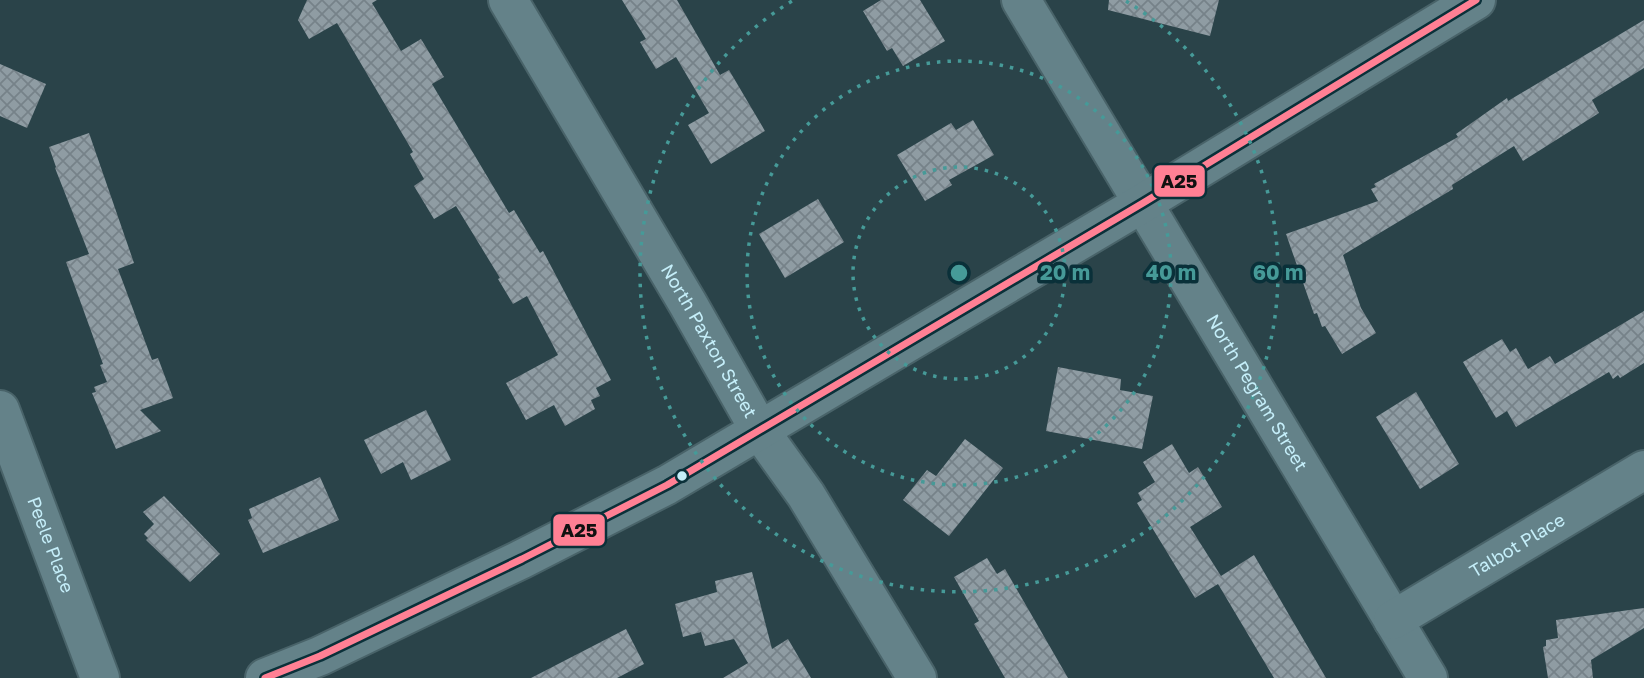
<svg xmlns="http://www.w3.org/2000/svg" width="1644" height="678" font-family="'Golos Text',sans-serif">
  <defs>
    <pattern id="building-cross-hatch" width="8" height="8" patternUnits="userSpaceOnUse" patternTransform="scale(1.75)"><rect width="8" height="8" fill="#8f9ca3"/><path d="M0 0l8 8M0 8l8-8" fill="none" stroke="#768289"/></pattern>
  </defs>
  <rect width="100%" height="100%" fill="#2a4349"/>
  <!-- building -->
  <g fill="url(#building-cross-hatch)">
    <path d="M307,0h70l-5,3 29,48 20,-12 23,38 -12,7 77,129 5,-3 26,43 3,-2 68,129 -15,8 4,8 -9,4 4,9 -30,17 -11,-21 -28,15 -20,-37 52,-28 -31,-59 -14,8 -15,-25 2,-1 -44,-72 -22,13 -20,-33 10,-7 -14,-25 3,-2 -76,-129 -28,16 -11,-19z"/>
    <path d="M622,0h55l43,75 9,-5 36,61 -54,33 -23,-39 21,-12 -33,-56 -20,12 -16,-27 6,-3z"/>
    <path d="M881,0h39l25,41 -42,25 -11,-18 -5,3 -24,-40z"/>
    <path d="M1109,0h110l-9,36 -102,-26z"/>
    <path d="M1644,20v48l-52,32 7,13 -76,48 -9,-15 -62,39 1,4 -110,66 18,53 15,25 -34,21 -17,-28 -3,1 -5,-14 -3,1 -28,-80 92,-33 -7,-12 5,-2 -2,-3 84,-47 -2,-3 51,-36 1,3z"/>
    <path d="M0,64l46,20 -19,44 -27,-12z"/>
    <path d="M973,120l21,35 -45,25 3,5 -27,16 -28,-46 54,-32 5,7z"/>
    <path d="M89,133l45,130 -16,6 34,91 6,-2 15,40 -33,12 21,21 -45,18 -24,-56 4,-1 -2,-5 13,-5 -7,-17 3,-1 -37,-102 23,-8 -34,-86 1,-1 -7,-20z"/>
    <path d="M818,199l26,43 -59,36 -26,-44z"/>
    <path d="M1644,311v52l-24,15 -2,-3 -5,4 -4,-7 -93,55 -9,-16 -11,7 -33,-56 39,-23 8,13 6,-4 12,21 22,-13 5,8z"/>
    <path d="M1058,367l63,12 -1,11 33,6 -11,53 -96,-18z"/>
    <path d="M1416,392l43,72 -39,25 -44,-72z"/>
    <path d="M426,410l25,50 -40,20 -8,-18 -22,12 -17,-34z"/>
    <path d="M965,439l38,29 -54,68 -46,-36 24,-30 9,6z"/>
    <path d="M1172,444l17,29 9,-6 24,40 -32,20 31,49 33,-21 72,123h-52l-56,-94 -23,14 -58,-95 5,-3 -4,-7 17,-11 -12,-20z"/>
    <path d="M320,477l19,43 -76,33 -15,-33 4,-2 -3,-9z"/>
    <path d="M164,496l56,58 -30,28 -44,-42 2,-2 -4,-4 10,-10 -11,-12z"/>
    <path d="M987,558l10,16 8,-5 63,109h-63l-31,-54 5,-3 -25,-44z"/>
    <path d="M752,572l20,77 16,-10 23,39h-88l25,-15 -14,-24 -29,7 -4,-14 -18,5 -8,-33 42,-12 -2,-11z"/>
    <path d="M1644,608v20l-53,32 2,18h-45l-5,-31 3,-1v-6l12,-2 -2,-18z"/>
    <path d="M626,629l18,35 -27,14h-86z"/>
  </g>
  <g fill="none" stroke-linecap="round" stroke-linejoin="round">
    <!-- minor casing -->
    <g stroke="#496369" stroke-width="42">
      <g id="minor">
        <path id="s1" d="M508,0l180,304 72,127 46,64 111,183"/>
        <path id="s2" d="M1021,0l407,678"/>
        <path id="s3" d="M0,410l100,268"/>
        <path id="s4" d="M1393,620l251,-150"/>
        <path d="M265,678l55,-22 202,-97 145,-74 476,-282 333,-203"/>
      </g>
    </g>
    <!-- minor -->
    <use href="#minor" stroke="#648289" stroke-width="38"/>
    <!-- bus-1 casing -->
    <g stroke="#0a3039" stroke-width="12">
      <path id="bus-1" d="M265,678l55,-22 202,-97 145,-74 476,-282 333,-203"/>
    </g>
    <!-- bus-1 -->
    <use href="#bus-1" stroke="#ff8094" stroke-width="7"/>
  </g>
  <!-- distance rings -->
  <g fill="none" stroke="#469a98" stroke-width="3.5" stroke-dasharray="3.5 7">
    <circle cx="959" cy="273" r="106"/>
    <circle cx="959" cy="273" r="212"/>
    <path d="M1126 1A319 319 0 1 1 792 1"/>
  </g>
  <!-- markers -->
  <circle fill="#c5eef9" stroke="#0a3039" stroke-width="2.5" cx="682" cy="476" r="6"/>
  <g text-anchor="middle" stroke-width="7" stroke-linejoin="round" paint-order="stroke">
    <!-- street labels -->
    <g font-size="18" fill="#c5eef9" stroke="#0a3039">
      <text dy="6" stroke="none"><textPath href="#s1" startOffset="396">North Paxton Street</textPath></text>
      <text dy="6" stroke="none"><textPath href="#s2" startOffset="458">North Pegram Street</textPath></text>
      <text dy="6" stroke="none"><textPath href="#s3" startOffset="144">Peele Place</textPath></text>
      <text dy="6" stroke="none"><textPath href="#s4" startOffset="145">Talbot Place</textPath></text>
    </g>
  </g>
  <circle cx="959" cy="273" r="10" fill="#469a98" stroke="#0a3039" stroke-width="3.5"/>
  <g font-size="21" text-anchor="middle" font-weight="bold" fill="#469a98" stroke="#0a3039" stroke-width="7" stroke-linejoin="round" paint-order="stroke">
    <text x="1065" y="280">20 m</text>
    <text x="1171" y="280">40 m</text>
    <text x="1278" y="280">60 m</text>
  </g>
  <g stroke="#0a3039" stroke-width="2.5">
    <rect x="1153" y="164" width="53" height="34" rx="7" fill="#ff8094"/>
    <rect x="552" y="513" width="54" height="34" rx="7" fill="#ff8094"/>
  </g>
  <g font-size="19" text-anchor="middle" font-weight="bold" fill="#111">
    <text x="1179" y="188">A25</text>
    <text x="579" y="537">A25</text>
  </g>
</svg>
